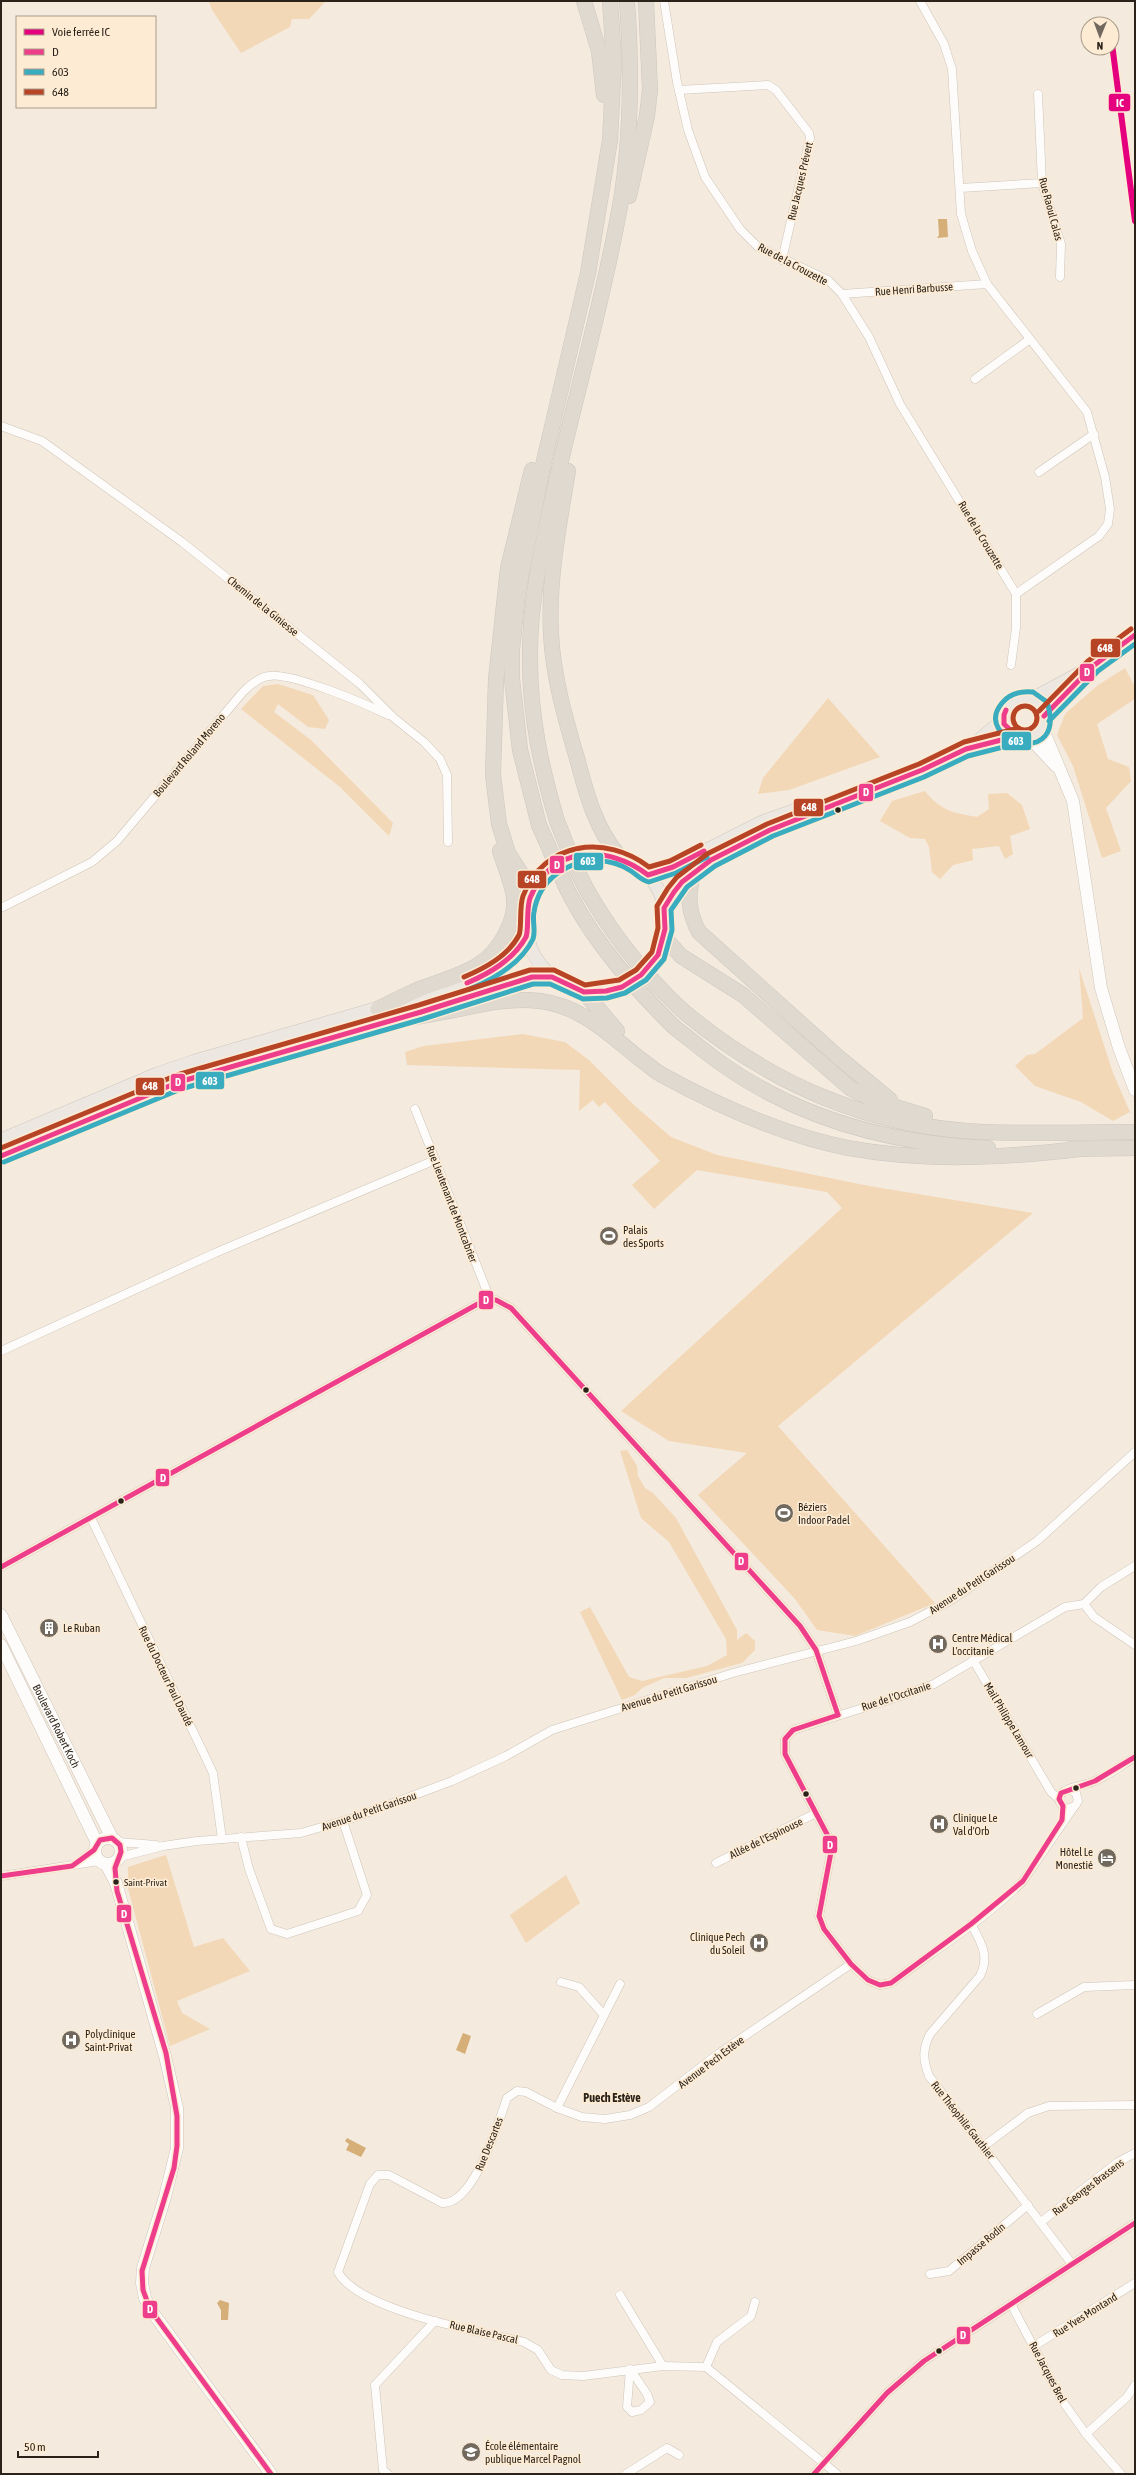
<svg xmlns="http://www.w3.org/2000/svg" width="1136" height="2475" font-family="'Asap Condensed',sans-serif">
  <rect width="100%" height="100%" fill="#f4eadd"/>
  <!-- green -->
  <g fill="#f3d8b7">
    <path d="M209,1h117l-17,18h-17l-2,8 -49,26 -29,-43z"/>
    <path d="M1125,668l10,19v12l-38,25 11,35 21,8 2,14 -25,27 15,43 -19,7 -29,-92 -16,-31 8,-21 33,-29z"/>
    <path d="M278,684l35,11 16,25 -4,9 -17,-2 -30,-23 -4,8 37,28 82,83 -4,13 -49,-49 -99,-78 22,-23z"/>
    <path d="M828,698l52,59 -91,33 -31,4 5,-16z"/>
    <path d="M925,791c16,20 28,22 52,26l12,-8 -1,-15 19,-1 15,12 8,24 -20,7 3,18 -8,5 -6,-13 -27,3 1,11 -20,5 -13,14 -8,-7 -3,-25 -4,-8 -15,-1 -30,-17 12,-20z"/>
    <path d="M1079,968l34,105 17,39 -17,9 -32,-19 -46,-16 -20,-20 12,-11 8,-1 48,-36z"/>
    <path d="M523,1034l42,8 24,18 46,46 36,31 46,18 152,31 164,27 -255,213 157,177 -80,33 -38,-6 -22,-31 -97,-104 49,-42 -78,-12 -48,-30 221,-203 -15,-16 -130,-22 -43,39 -22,-24 28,-24 -55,-59 -6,5 -6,-7 -14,11 1,-41 -173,-5 -2,-13 19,-6z"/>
    <path d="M627,1450l10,16 1,10 7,12 8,5 23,25 61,112v10l9,-7 9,8v9l-13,13 -56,15h-22l-22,10 -7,7 -13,5 -42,-88 10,-5 39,70 13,4 65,-15 20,-11 -1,-16 -57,-97 -28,-24 -21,-67z"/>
    <path d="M166,1855l28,92 29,-9 27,33 -73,30 5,12 28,16 -40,17 -42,-158v-21z"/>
    <path d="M566,1875l14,28 -54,40 -16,-28z"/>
  </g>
  <!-- water -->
  <g fill="#d6ae78">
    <path d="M938,219h9l1,18 -11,1 2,-3z"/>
    <path d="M463,2033l8,3 -6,18 -9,-4z"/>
    <path d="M347,2138l19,10 -5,9 -15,-7 3,-6 -4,-3z"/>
    <path d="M220,2300l9,3 -1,17h-7v-10l-4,-7z"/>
  </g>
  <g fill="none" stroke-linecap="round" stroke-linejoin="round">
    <!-- street casing -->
    <g stroke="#cec5ba" stroke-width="9">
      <g id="street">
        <path d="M664,1l13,81 11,48 17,47 35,52 18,18 70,33 14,14 27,43 31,67 116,190v34l-5,37"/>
        <path d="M920,1l24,43 8,25 9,145 11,37 15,33 100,128 18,65 5,32 -2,15 -9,12 -83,58"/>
        <path d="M679,90l89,-5 8,5 33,43 1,5 -28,122"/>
        <path d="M1038,94l4,89 19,61 -1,33"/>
        <path d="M960,188l82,-5"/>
        <path d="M842,294l145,-10"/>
        <path d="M975,379l55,-40"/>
        <path d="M1,426l41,15 140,101 178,142 34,34 30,24 16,17 7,16 1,67"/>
        <path d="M1039,472l55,-38"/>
        <path d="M1,908l91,-46 25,-21 126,-149c7,-7 16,-15 26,-16 22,-4 97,28 119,39"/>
        <path d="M415,1109l75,190"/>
        <path d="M1,1351l214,-98 220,-93"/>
        <path d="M91,1518l122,255 9,66"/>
        <path d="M1,1567l484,-267h11l15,8 289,318 16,24 22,65"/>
        <path d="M1084,1604l17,-17 34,-21"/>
        <path d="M973,1660l78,132 8,7"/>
        <path d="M1071,1790l5,3 2,8 -3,5 -8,3c-7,-3 -11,-11 -4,-17 5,-5 24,-7 32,-11 14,-6 27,-16 40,-24"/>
        <path d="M1073,1808l-50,73c-39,39 -88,69 -132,102l-11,2 -12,-5 -17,-16 -27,-35 -5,-13 12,-64 -2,-14 -44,-84v-15l8,-9 108,-34 33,-12 131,-77 19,-3 10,13 41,28"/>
        <path d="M241,1837l8,32 22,60 16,5 71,-23 9,-16 -24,-74"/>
        <path d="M118,1842l38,3"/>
        <path d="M120,1857l43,-11 34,-5 104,-8 52,-15 99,-37 54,-25 46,-26 181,-57 123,-32 54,-19 40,-21 87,-60 98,-89"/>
        <path d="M716,1863l100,-50"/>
        <path d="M76,1864l18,-14"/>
        <path d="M1,1876l98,-15"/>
        <path d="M971,1924c10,18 19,32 9,52l-50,58c-8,16 -7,26 -1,42l143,188"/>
        <path d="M561,1982l18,5 25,28"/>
        <path d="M1037,2014l47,-27 51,-2"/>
        <path d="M557,2108l63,-124"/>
        <path d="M984,2146l44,-33 21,-7 86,-1"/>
        <path d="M1041,2222l77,-60 17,-9"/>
        <path d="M930,2274l19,-3 79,-66"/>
        <path d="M620,2295l43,71"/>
        <path d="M1011,2304l50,95 25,35 35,40"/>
        <path d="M1034,2346l101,-63"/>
        <path d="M706,2367l11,-25 34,-26 4,-14"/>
        <path d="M630,2369l17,25 3,8 -9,8 -9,2 -5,-5z"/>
        <path d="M1086,2434l41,-37 8,-12"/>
        <path d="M388,2474l-5,-4 -8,-85 60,-64"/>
        <path d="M626,2474l41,-26 12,7"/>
        <path d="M814,2474l73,-81 37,-32 211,-138"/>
        <path d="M837,2474l-131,-107 -43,-1 -80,10 -21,-1 -11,-5 -13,-20 -14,-8c-43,-10 -165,-31 -186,-70l32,-88 8,-9h11l53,28c32,2 56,-80 65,-105l10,-7 9,1 31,16 25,9 23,2 25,-4 19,-8 69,-53 133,-90"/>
      </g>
    </g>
    <!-- secondary casing -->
    <g stroke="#cec5ba" stroke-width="13">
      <g id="secondary">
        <path d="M1042,727l31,74 28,187 18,60 16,42"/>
        <path d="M1029,737l27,29"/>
        <path id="s1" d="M1,1615l111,223"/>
        <path d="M1,1645l96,198"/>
        <circle cx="108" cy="1851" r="13"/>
        <path d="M106,1864l10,19 49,173 12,52v40l-12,49 -22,71 -1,15 3,15 5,11 121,165"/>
      </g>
    </g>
    <!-- primary casing -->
    <g stroke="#ccc8c1" stroke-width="14">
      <g id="primary">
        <circle cx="1024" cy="718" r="20"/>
        <path d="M1032,699l61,-33 42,-31"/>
        <path d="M1044,716l38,-39"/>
        <path d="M973,745l32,-27"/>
        <circle cx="596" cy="922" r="70"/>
        <path d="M648,875l25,-8 89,-45 39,-14"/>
        <path d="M664,908l18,-26 12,-10 17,-12 59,-30 152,-60 44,-21 51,-13"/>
        <path d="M441,1007l91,-30h20"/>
        <path d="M1,1140l156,-66 38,-13 273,-79c28,-14 42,-22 59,-48"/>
        <path d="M1,1156l178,-74 218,-63"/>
      </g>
    </g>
    <!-- highway casing -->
    <g stroke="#ccc8c1" stroke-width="16">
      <g id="highway">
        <path d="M584,1l15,50 5,44"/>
        <path d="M629,196l18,-80 3,-26 -4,-89"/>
        <path d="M532,470l-24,98 -12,111 -3,96 6,49 9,29 25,39"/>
        <path d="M568,471c-9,54 -20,109 -17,163 2,43 15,87 27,128 9,34 18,67 41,94"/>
        <path d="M557,821c-16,-54 -27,-105 -27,-161 -1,-56 12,-114 24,-169 20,-90 46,-179 63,-269 14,-69 15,-151 10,-221"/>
        <path d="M539,825l-19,-75 -8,-71v-29l6,-59 26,-130 44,-188 22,-133 4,-79 -4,-60"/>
        <path d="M694,872c-7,22 -6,40 5,60l139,125 52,43"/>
        <path d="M664,937l17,19 62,39 107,93 26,13 49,15"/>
        <path d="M584,992l33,39"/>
        <path d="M378,1009c13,-6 25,-13 39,-19 38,-15 71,-18 90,-59 6,-12 9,-26 6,-39 -3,-14 -9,-28 -13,-41"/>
        <path d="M683,1011c88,73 185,116 300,121 51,2 102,0 152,0"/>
        <path d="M387,1022c21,-4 42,-7 62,-11 30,-6 60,-14 91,-10 41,5 69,33 100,58 8,5 15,13 24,17 55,30 123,60 184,72 77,14 155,10 231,1"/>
        <path d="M674,1027c16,12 32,26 48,37 78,55 171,80 266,84"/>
        <path d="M1070,1149l65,-1"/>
      </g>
    </g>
    <!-- street -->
    <use href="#street" stroke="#fdfcfa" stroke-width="8"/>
    <!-- secondary -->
    <use href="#secondary" stroke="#fdfcfa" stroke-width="12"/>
    <!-- primary -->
    <use href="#primary" stroke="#ece7e0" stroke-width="13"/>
    <!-- highway -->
    <use href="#highway" stroke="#e0d9cf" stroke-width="15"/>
    <!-- highway-bridge casing -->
    <g stroke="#ccc8c1" stroke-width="16" stroke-linecap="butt">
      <g id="highway-bridge">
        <path d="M557,821c11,27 21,56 37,81 24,40 55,77 89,109"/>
        <path d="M539,825c11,24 20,48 31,70 27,51 64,92 104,132"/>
      </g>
    </g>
    <!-- highway-bridge -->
    <use href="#highway-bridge" stroke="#e0d9cf" stroke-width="15"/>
    <!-- bus-1 casing -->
    <g stroke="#fdebd4" stroke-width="8">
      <g id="bus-1">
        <path d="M1006,710l-2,5v9l12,11"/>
        <path d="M1044,716l49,-50 42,-31"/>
        <path d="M467,983c23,-10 46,-23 59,-46 3,-7 0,-27 4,-39 21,-53 78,-54 118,-23l25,-8 31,-16"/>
        <path d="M1,1156l178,-74 242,-70 111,-35h20l32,15 22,-1 16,-4 19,-12 17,-20 7,-26 -1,-21 10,-16 8,-10 29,-22 59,-30 152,-60 44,-21 51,-13"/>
        <path d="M1,1567l484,-267h11l15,8 289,318 16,24 22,65"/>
        <path d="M838,1715l-45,15 -8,9v15l44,84 2,14 -12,64 5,13 27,35 17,16 12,5 11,-2 80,-59 52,-43 39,-61 1,-14 -4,-7 2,-6 34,-12 40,-24"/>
        <path d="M1,1876l71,-10 22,-16 6,-10 12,-2 8,7 1,7 -6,16 2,23 49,162 11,63v30l-3,22 -32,103 1,19 7,19 121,165"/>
        <path d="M814,2474l73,-81 37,-32 211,-138"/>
      </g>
    </g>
    <!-- bus-2 casing -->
    <g stroke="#fdebd4" stroke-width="8">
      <g id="bus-2">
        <path d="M1032,692c-12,-1 -22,1 -30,11 -32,39 67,67 45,-1l-14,-10"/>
        <path d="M1049,721l49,-50 37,-27"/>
        <path d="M470,989c24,-10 51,-25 63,-50 3,-8 -1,-19 1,-27 5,-33 34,-52 65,-51 11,0 23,4 32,10 6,4 11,10 18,11l27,-9 31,-16"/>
        <path d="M4,1162l177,-73 242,-70 110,-35h17l33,15 24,-1 18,-5 21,-13 18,-21 8,-29 -1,-20 16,-23 28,-21 58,-30 151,-59 44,-21 51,-13"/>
      </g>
    </g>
    <!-- bus-3 casing -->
    <g stroke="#fdebd4" stroke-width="8">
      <g id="bus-3">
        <circle cx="1025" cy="718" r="12"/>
        <path d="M1039,711l49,-50 43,-32"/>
        <path d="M464,977c21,-9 44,-21 55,-42 3,-6 0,-28 4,-39 21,-55 83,-62 126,-29l21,-6 31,-16"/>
        <path d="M1,1148l176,-73 242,-70 111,-35h24l31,15 34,-5 17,-10 16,-18 6,-24 -1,-22 11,-18 9,-11 30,-23 60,-30 152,-60 45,-22 51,-13"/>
      </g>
    </g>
    <!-- bus-1 -->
    <use href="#bus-1" stroke="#ee3d8a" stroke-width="5"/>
    <!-- bus-2 -->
    <use href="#bus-2" stroke="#3aacbf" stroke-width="5"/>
    <!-- bus-3 -->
    <use href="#bus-3" stroke="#b74425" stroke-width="5"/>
    <!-- rail-1 casing -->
    <g stroke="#fdebd4" stroke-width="9">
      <path id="rail-1" d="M1112,44l23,177"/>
    </g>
    <!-- rail-1 -->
    <use href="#rail-1" stroke="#e5007d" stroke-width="6"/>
  </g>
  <!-- icons -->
  <defs>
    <g id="stadium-disc" transform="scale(1)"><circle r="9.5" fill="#71695e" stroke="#fdebd4"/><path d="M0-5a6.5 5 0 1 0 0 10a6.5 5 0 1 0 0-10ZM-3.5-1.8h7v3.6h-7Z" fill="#fff"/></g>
    <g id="building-disc" transform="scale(1)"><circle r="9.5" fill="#71695e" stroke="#fdebd4"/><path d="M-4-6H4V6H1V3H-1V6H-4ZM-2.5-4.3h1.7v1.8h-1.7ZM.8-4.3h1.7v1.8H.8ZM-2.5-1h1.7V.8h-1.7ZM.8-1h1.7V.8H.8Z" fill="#fff"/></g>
    <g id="hospital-disc" transform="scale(1)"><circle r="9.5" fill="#71695e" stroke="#fdebd4"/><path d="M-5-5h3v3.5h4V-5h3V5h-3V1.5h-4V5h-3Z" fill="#fff"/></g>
    <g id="hotel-disc" transform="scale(1)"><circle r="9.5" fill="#71695e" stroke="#fdebd4"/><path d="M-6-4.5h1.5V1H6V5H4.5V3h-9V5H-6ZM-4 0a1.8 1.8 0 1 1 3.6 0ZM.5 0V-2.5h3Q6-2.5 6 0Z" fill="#fff"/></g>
    <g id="school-disc" transform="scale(1)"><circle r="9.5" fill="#71695e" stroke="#fdebd4"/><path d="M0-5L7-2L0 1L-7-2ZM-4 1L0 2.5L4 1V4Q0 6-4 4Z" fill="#fff"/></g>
  </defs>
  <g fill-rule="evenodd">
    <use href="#stadium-disc" x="609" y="1236"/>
    <use href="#stadium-disc" x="784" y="1513"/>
    <use href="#building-disc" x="49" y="1628"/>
    <use href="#hospital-disc" x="938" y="1644"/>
    <use href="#hospital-disc" x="939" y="1824"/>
    <use href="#hotel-disc" x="1107" y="1858"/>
    <use href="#hospital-disc" x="759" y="1943"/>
    <use href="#hospital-disc" x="71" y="2040"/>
    <use href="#school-disc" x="471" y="2452"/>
  </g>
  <!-- markers -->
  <g fill="#2b2319" stroke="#fdebd4" stroke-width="1.5">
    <circle cx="838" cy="810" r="3.5"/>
    <circle cx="586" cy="1390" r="3.5"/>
    <circle cx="121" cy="1501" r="3.5"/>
    <circle cx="1076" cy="1788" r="3.5"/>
    <circle cx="806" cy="1794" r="3.5"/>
    <circle cx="116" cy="1882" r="3.5"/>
    <circle cx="939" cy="2351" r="3.5"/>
  </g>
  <g text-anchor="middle" stroke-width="3.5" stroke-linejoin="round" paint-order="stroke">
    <!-- bus labels -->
    <g font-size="10" fill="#2b2319" stroke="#fdebd4" text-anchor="start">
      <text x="124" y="1886">Saint-Privat</text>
    </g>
    <!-- street labels -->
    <g font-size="11" fill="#2b2319" stroke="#fdebd4">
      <text transform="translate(800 181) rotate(-77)" y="4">Rue Jacques Prévert</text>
      <text transform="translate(1051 209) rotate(75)" y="4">Rue Raoul Calas</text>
      <text transform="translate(793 264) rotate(28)" y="4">Rue de la Crouzette</text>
      <text transform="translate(914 289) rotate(-4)" y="4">Rue Henri Barbusse</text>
      <text transform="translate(981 535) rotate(59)" y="4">Rue de la Crouzette</text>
      <text transform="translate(263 606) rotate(39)" y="4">Chemin de la Giniesse</text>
      <text transform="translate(189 755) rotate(-50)" y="4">Boulevard Roland Moreno</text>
      <text transform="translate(452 1204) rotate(69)" y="4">Rue Lieutenant de Montcabrier</text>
      <text transform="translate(972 1584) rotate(-33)" y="4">Avenue du Petit Garissou</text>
      <text transform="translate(166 1676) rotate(64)" y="4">Rue du Docteur Paul Daudé</text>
      <text transform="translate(669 1693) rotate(-17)" y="4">Avenue du Petit Garissou</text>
      <text transform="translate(896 1696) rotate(-18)" y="4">Rue de l'Occitanie</text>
      <text transform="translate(1009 1720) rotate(59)" y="4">Mail Philippe Lamour</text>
      <text dy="4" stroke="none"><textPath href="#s1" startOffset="124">Boulevard Robert Koch</textPath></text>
      <text transform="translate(369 1811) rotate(-19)" y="4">Avenue du Petit Garissou</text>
      <text transform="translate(766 1838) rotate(-26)" y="4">Allée de l'Espinouse</text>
      <text transform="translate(711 2062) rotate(-37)" y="4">Avenue Pech Estève</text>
      <text transform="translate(963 2120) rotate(52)" y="4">Rue Théophile Gauthier</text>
      <text transform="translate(489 2144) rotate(-68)" y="4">Rue Descartes</text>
      <text transform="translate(1088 2187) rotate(-37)" y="4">Rue Georges Brassens</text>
      <text transform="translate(981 2244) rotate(-40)" y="4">Impasse Rodin</text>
      <text transform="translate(1085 2315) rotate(-32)" y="4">Rue Yves Montand</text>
      <text transform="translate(484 2332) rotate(13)" y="4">Rue Blaise Pascal</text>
      <text transform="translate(1048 2372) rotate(62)" y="4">Rue Jacques Brel</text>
    </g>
    <!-- poi labels -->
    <g font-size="11" fill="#2b2319" stroke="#fdebd4" text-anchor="start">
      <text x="623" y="1234">Palais<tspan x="623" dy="13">des Sports</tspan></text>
      <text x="798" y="1511">Béziers<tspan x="798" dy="13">Indoor Padel</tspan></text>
      <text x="63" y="1632">Le Ruban</text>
      <text x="952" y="1642">Centre Médical<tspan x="952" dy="13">L'occitanie</tspan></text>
      <text x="953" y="1822">Clinique Le<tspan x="953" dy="13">Val d'Orb</tspan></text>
      <text x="1093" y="1856" text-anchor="end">Hôtel Le<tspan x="1093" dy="13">Monestié</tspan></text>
      <text x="745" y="1941" text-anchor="end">Clinique Pech<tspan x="745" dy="13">du Soleil</tspan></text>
      <text x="85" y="2038">Polyclinique<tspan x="85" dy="13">Saint-Privat</tspan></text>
      <text x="485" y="2450">École élémentaire<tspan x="485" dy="13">publique Marcel Pagnol</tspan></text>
    </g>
    <!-- neighbourhood labels -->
    <g font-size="12" font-weight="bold" fill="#2b2319" stroke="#fdebd4">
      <text x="612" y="2102">Puech Estève</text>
    </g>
  </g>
  <g stroke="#fdebd4" stroke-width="1.5">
    <rect x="1108" y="93" width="23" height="19" rx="4" fill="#e5007d"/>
    <rect x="1090" y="638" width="31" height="20" rx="4" fill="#b74425"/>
    <rect x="1079" y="663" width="16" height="19" rx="4" fill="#ee3d8a"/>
    <rect x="1001" y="731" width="31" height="20" rx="4" fill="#3aacbf"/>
    <rect x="858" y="783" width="16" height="19" rx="4" fill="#ee3d8a"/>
    <rect x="793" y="798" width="31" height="19" rx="4" fill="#b74425"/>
    <rect x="573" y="852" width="31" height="19" rx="4" fill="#3aacbf"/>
    <rect x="549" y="855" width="16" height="19" rx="4" fill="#ee3d8a"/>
    <rect x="517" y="870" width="30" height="19" rx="4" fill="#b74425"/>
    <rect x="195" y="1071" width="30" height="19" rx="4" fill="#3aacbf"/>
    <rect x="170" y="1073" width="16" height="19" rx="4" fill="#ee3d8a"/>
    <rect x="135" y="1077" width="30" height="19" rx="4" fill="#b74425"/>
    <rect x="478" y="1290" width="16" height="20" rx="4" fill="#ee3d8a"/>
    <rect x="155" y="1468" width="15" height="19" rx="4" fill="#ee3d8a"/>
    <rect x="734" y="1552" width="15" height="19" rx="4" fill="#ee3d8a"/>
    <rect x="822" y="1835" width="16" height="19" rx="4" fill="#ee3d8a"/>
    <rect x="116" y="1904" width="16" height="19" rx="4" fill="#ee3d8a"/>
    <rect x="142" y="2300" width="16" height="19" rx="4" fill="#ee3d8a"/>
    <rect x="956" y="2326" width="15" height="19" rx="4" fill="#ee3d8a"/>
  </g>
  <g font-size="11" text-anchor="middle" font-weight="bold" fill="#fff">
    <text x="1120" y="107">IC</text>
    <text x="1105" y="652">648</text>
    <text x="1087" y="676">D</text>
    <text x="1016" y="745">603</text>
    <text x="866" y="796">D</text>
    <text x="809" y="811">648</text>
    <text x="588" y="865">603</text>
    <text x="557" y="869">D</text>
    <text x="532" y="883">648</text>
    <text x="210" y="1085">603</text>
    <text x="178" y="1086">D</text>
    <text x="150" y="1090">648</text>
    <text x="486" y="1304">D</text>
    <text x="163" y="1482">D</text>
    <text x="741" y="1565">D</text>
    <text x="830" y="1849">D</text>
    <text x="124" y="1918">D</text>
    <text x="150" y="2313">D</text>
    <text x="963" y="2339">D</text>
  </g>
  <!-- border -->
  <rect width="1136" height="2475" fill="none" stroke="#2b2319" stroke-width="4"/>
  <!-- legend -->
  <rect x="16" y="16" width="140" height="92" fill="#fdebd4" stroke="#a99b89"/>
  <rect x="24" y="29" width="20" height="6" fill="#e5007d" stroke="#a99b89"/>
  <text x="52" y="36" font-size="12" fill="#2b2319">Voie ferrée IC</text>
  <rect x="24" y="49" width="20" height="6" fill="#ee3d8a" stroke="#a99b89"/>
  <text x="52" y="56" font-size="12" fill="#2b2319">D</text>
  <rect x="24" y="69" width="20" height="6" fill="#3aacbf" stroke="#a99b89"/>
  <text x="52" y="76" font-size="12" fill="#2b2319">603</text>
  <rect x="24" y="89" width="20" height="6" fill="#b74425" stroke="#a99b89"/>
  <text x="52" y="96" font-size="12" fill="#2b2319">648</text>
  <!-- north arrow -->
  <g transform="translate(1100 36) rotate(181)"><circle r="19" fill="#fdebd4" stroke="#a99b89"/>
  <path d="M0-3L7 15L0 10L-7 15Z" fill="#71695e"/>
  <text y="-6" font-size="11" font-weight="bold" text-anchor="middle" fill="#2b2319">N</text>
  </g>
  <!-- scale -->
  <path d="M18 2451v6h80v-6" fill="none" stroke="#2b2319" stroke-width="2"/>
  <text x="24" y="2451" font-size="12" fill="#2b2319" stroke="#fdebd4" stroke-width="3" paint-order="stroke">50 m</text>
</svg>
